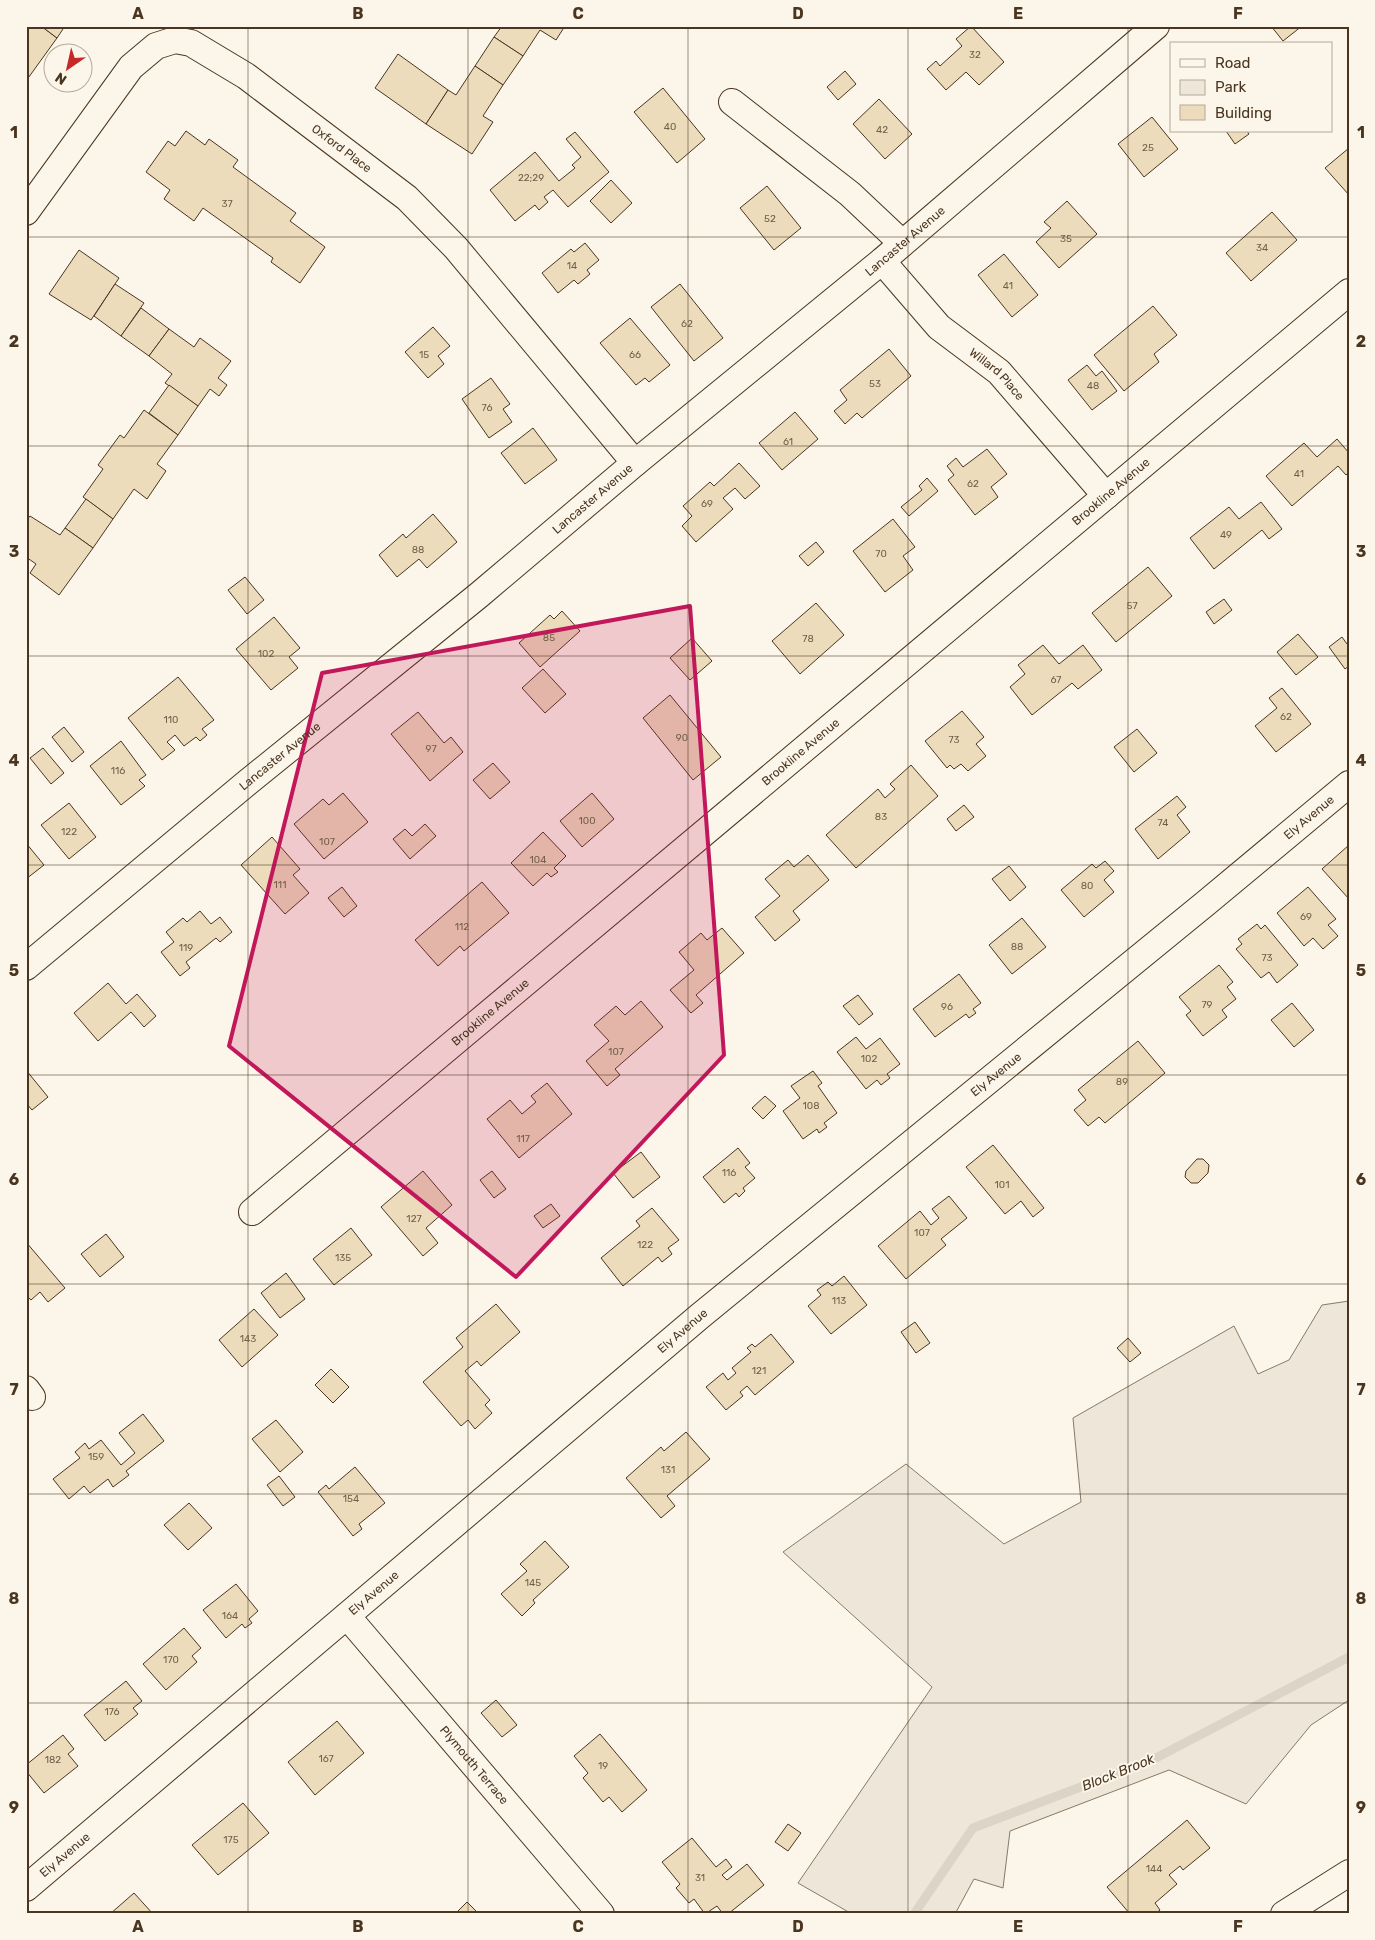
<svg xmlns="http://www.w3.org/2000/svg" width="1375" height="1940" font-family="Rubik,sans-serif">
  <rect width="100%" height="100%" fill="#fbf6e9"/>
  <!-- green -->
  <path fill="#ede6d9" stroke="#887966" d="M1349,1301v399l-38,25 -65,79 -77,-34 -159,61 -7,57 -29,-9 -19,35h-103l-54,-31 134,-196 -149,-135 123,-88 98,80 77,-42 -8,-84 161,-92 24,48 31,-14 33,-55z"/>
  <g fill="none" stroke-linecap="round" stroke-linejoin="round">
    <!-- stream -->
    <path stroke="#dcd4c6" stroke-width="9" d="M914,1914l59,-86 181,-69 195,-102"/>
  </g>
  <!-- building -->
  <g fill="#ecdcbc" stroke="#4a3520">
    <path d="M26,26h15l16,12 -31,43z"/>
    <path d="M41,26h24l-8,12z"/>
    <path d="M502,26h63l-9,14 -16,-10 -17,26 -29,-19z"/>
    <path d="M971,26l33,36 -25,23 -13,-13 -20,18 -19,-21 9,-8 4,5 22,-20 -6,-7z"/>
    <path d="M1271,26h31l-19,15z"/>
    <path d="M494,37l29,19 -20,29 -28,-19z"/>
    <path d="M398,54l50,36 -22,34 -51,-36z"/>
    <path d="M475,66l28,19 -20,31 10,6 -21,32 -46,-30 22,-34 8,5z"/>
    <path d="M845,71l11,13 -18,16 -11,-13z"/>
    <path d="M663,88l42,51 -28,24 -43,-51z"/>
    <path d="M879,99l33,35 -27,25 -32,-35z"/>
    <path d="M1152,117l26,32 -34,28 -26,-33z"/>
    <path d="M186,131l19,14 4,-6 29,21 -5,7 63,46 -6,8 35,26 -25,36 -29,-21 2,-4 -70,-50 -9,13 -30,-22 6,-9 -24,-18 22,-31 7,5z"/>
    <path d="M1226,131h21l2,3 -14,10z"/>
    <path d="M575,132l34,40 -41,35 -15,-17 -9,7 4,5 -9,8 -4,-5 -20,16 -25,-31 45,-38 24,29 16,-13 -3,-3 9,-8 -15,-18z"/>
    <path d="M1349,148v47l-24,-27z"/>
    <path d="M611,180l21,23 -21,20 -21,-22z"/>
    <path d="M767,186l34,42 -27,22 -34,-42z"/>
    <path d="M1067,201l30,33 -38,34 -23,-26 15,-14 -7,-6z"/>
    <path d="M1272,212l25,28 -46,41 -25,-28z"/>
    <path d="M585,243l14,17 -12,10 3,4 -12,10 -4,-4 -16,13 -16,-20 29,-24 3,3z"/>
    <path d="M79,250l40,28 -28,42 -42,-26z"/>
    <path d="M1004,254l34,41 -26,22 -34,-42z"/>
    <path d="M115,284l29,19 -23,33 -27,-20z"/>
    <path d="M680,284l43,54 -29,23 -43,-54z"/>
    <path d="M1153,306l24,29 -23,19 5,8 -35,29 -30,-36z"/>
    <path d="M141,308l28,21 -20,27 -28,-20z"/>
    <path d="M630,318l40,47 -21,17 -4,-4 -9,7 -36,-42z"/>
    <path d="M433,327l17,19 -12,10 6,8 -16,14 -23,-26z"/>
    <path d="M169,329l25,18 6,-9 31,23 -13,17 9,7 -8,11 -9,-7 -12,17 -33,-23 7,-9 -23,-18z"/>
    <path d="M889,349l22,27 -49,42 -5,-5 -12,11 -11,-13 13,-11 -7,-10z"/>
    <path d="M1087,365l9,11 6,-5 15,20 -25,19 -24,-30z"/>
    <path d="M491,378l19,26 -7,5 9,13 -23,16 -27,-39z"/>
    <path d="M169,385l29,21 -20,29 -29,-22z"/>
    <path d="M144,410l34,25 -21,29 9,7 -19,28 -13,-10 -21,30 -30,-22 20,-28 -5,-4 22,-30 4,3z"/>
    <path d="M795,412l23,27 -36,31 -23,-27z"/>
    <path d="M533,428l24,32 -32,24 -24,-31z"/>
    <path d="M1337,439l12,14v19l-3,3 -8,-9 -46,40 -26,-30 38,-33 13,14z"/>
    <path d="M987,449l20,25 -16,13 7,10 -23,18 -27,-35 6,-5 -7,-9 9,-8 7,9z"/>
    <path d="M739,463l21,23 -15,13 -10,-11 -12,10 10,11 -37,33 -14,-16 10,-10 -9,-10 27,-24 4,4z"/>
    <path d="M927,478l11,13 -29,25 -8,-9 21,-17 -3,-4z"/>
    <path d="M86,499l27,20 -20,29 -28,-20z"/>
    <path d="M1261,502l21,27 -13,10 -7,-9 -48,39 -24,-31 39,-31 10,12z"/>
    <path d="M433,514l24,28 -30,26 -8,-9 -22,18 -18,-22 24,-21 3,4z"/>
    <path d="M30,516l30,19 5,-7 28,20 -34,47 -29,-22 6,-9 -10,-7v-36z"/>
    <path d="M893,519l22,28 -12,9 10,14 -28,22 -32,-41z"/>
    <path d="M816,542l8,10 -16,14 -9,-10z"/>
    <path d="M1148,567l24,29 -56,46 -24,-29z"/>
    <path d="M245,577l19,23 -17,14 -19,-24z"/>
    <path d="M1224,599l8,11 -18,14 -8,-12z"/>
    <path d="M816,603l28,32 -44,39 -28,-33z"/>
    <path d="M562,611l18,20 -40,36 -21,-24 31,-28 4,4z"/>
    <path d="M274,617l26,31 -11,9 9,11 -27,22 -35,-41z"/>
    <path d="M1298,634l20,23 -22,18 -19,-23z"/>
    <path d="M1342,637l5,7 2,-1v23l-4,3 -16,-22z"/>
    <path d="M692,638l20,23 -22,19 -20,-22z"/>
    <path d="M1043,645l16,19 24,-19 19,25 -24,19 -6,-6 -40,32 -22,-28 15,-13 -7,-9z"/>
    <path d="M543,669l23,25 -21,19 -23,-25z"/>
    <path d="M178,677l36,43 -12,9 5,6 -7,6 -4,-4 -12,9 -9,-11 -8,7 8,8 -13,10 -34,-42z"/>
    <path d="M1282,688l29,36 -35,28 -21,-26 22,-18 -8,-10z"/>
    <path d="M670,695l51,62 -28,23 -50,-62z"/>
    <path d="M962,711l22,26 -8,7 10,12 -18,15 -7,-7 -7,5 -4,-4 -3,3 -22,-27z"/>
    <path d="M418,712l26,31 7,-6 12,15 -33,29 -39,-47z"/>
    <path d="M64,727l20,25 -12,10 -20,-25z"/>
    <path d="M1137,729l20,24 -23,19 -20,-25z"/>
    <path d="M121,741l25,34 -7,5 6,6 -24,19 -31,-39z"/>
    <path d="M43,748l21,25 -13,11 -21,-26z"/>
    <path d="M493,763l17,19 -20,17 -17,-19z"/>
    <path d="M911,765l27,31 -82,72 -30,-33 52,-46 7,9 10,-9 -5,-5z"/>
    <path d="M343,793l25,29 -44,37 -30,-35 29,-25 6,6z"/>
    <path d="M592,793l22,26 -32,28 -22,-26z"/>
    <path d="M1177,796l9,11 -9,8 13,17 -32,27 -23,-30z"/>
    <path d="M69,803l27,34 -27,22 -28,-34z"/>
    <path d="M964,805l10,12 -18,14 -9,-12z"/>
    <path d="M425,824l11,12 -26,23 -17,-20 12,-10 7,7z"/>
    <path d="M543,832l23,24 -12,12 4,4 -7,5 -4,-4 -14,13 -22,-23z"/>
    <path d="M272,837l28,32 -7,6 16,18 -24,21 -44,-49z"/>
    <path d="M26,843l18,22 -18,14z"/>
    <path d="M1349,845v54l-27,-30z"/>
    <path d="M808,855l21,25 -36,31 7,9 -25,21 -20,-24 25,-21 -15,-17 23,-19 6,7z"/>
    <path d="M1105,861l9,10 -10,9 10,12 -30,25 -23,-27 31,-26 4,4z"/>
    <path d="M1009,866l17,21 -16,14 -18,-22z"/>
    <path d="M482,882l27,31 -45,38 -4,-5 -22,20 -23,-26z"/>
    <path d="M342,887l15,19 -13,11 -16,-19z"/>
    <path d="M1308,887l28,32 -8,6 10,11 -15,13 -10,-11 -9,8 -27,-33z"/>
    <path d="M200,911l11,13 9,-7 12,15 -12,10 -4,-4 -30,24 4,6 -10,8 -19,-24 13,-10 -8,-10 17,-14 4,4z"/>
    <path d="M1022,918l24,29 -34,27 -23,-29z"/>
    <path d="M1257,924l4,5 4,-4 33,40 -21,18 -8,-11 -8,6 -25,-29 6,-5 -4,-5z"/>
    <path d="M722,928l22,25 -48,42 7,8 -12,10 -21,-23 24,-20 -15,-18 22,-19 6,7z"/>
    <path d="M1219,965l14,17 -6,5 9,12 -14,11 5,7 -24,19 -17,-21 5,-4 -12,-14z"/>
    <path d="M959,974l22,29 -8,6 3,4 -7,5 -3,-4 -31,23 -22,-28z"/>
    <path d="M108,983l18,21 11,-10 19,22 -12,11 -13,-15 -33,29 -24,-28z"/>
    <path d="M858,995l15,19 -14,11 -16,-19z"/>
    <path d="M641,1001l22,26 -48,42 5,6 -13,11 -21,-25 23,-20 -15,-16 22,-19 9,9z"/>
    <path d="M1292,1003l22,27 -20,17 -23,-27z"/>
    <path d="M856,1037l10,12 14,-11 20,26 -13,10 3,4 -9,7 -4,-5 -11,9 -29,-37z"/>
    <path d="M1138,1041l27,32 -60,50 -6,-6 -11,9 -14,-16 12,-10 -8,-10z"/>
    <path d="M26,1070l22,27 -16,13 -6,-7z"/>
    <path d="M813,1071l9,12 -4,3 19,27 -13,10 3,4 -8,6 -2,-4 -14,10 -20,-28 17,-13 -9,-12z"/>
    <path d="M547,1083l25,31 -53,44 -32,-39 23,-19 12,14 14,-12 -5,-6z"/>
    <path d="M765,1096l11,10 -13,13 -11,-11z"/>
    <path d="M993,1145l51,63 -11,9 -12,-16 -16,13 -39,-47z"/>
    <path d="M738,1148l12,15 -5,4 10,11 -12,10 2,3 -6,6 -3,-4 -12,10 -21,-26z"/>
    <path d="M641,1152l19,25 -27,21 -20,-25z"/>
    <path d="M1197,1159h6l6,6 -1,8 -10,10h-7l-6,-6 1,-6z"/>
    <path d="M423,1171l29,34 -26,23 12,15 -15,13 -42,-49z"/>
    <path d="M492,1171l14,18 -12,9 -14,-18z"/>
    <path d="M949,1196l18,22 -26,21 5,6 -40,34 -28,-33 42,-35 11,14 8,-7 -7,-9z"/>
    <path d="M551,1204l9,12 -17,12 -9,-12z"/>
    <path d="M652,1208l27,32 -11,8 4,6 -10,8 -4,-5 -35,29 -22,-28 39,-32 -4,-5z"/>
    <path d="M351,1228l21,27 -38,30 -21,-26z"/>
    <path d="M106,1234l18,23 -24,20 -19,-23z"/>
    <path d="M26,1242l39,46 -17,14 -8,-10 -9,8 -5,-5z"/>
    <path d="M286,1273l19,26 -25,19 -19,-25z"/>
    <path d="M844,1276l23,29 -36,29 -23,-28 13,-11 -4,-5 11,-8 4,4z"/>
    <path d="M496,1304l24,28 -39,34 -4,-5 -12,10 25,29 -5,5 7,8 -17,16 -7,-9 -7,6 -38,-44 40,-35 -7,-9z"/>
    <path d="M254,1309l24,26 -36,32 -23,-27z"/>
    <path d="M915,1322l15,21 -14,10 -15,-21z"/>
    <path d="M771,1334l23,28 -39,33 -8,-9 -7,6 3,4 -17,14 -20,-23 17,-14 5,7 8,-7 -4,-5 19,-16 -4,-4 5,-4 3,3z"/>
    <path d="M1128,1338l13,15 -11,9 -13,-14z"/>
    <path d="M331,1369l18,18 -16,16 -18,-18z"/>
    <path d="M143,1414l21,27 -38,30 3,4 -16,12 -5,-8 -18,14 -6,-7 -15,13 -16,-20 27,-21 -5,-6 10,-9 4,6 12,-9 20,25 14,-12 -16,-20z"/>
    <path d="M276,1420l27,32 -23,20 -28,-33z"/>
    <path d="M686,1432l24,27 -43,37 8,10 -14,12 -35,-40 35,-31 3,4z"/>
    <path d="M355,1467l30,36 -26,21 3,5 -9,7 -35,-44 8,-7 3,4z"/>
    <path d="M279,1476l16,21 -12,9 -16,-21z"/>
    <path d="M189,1503l23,25 -24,22 -24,-25z"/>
    <path d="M545,1541l24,26 -36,33 2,3 -13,13 -21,-22 26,-23 -7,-7z"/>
    <path d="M236,1584l22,27 -9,8 3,4 -7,5 -3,-4 -16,14 -23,-28z"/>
    <path d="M184,1628l17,20 -9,8 5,6 -31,28 -23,-26z"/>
    <path d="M126,1681l16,20 -9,7 5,6 -33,27 -21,-26z"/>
    <path d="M496,1700l21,25 -15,12 -21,-24z"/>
    <path d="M337,1721l27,32 -49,42 -27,-33z"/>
    <path d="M600,1734l47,56 -25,22 -13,-15 -6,5 -20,-24 5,-5 -14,-17z"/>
    <path d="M63,1735l11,14 -6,5 10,12 -34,27 -18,-22v-6z"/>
    <path d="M243,1803l26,30 -51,42 -26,-30z"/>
    <path d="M1187,1820l23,28 -27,22 -3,-4 -11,9 8,9 -22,19 5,7 -5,4h-25l-23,-27z"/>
    <path d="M788,1824l13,9 -13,18 -13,-9z"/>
    <path d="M692,1838l24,29 10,-8 6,8 -10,8 5,5 20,-16 17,21 -36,29h-5l-6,-8 -12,8 -11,-15 -5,4 -13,-15 4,-4 -18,-22z"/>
    <path d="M134,1893l19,21h-43z"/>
    <path d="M467,1902l12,12h-24z"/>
  </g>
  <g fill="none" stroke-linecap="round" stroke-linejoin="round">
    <!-- street casing -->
    <g stroke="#4a3520" stroke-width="28">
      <g id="street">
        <path d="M732,102l118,92 52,49"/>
        <path id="s1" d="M26,212l105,-145 25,-21 19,-6 16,3 55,33 161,122 49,50 179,215"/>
        <path id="s2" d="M882,261l57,66 60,45 107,124"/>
        <path id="s3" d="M26,967l222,-185 231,-187 156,-132 247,-202 274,-235"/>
        <path id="s4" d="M252,1212l1097,-920"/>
        <path d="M26,1389l6,8"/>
        <path id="s5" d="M347,1616l254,298"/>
        <path id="s6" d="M26,1888l674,-572 506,-413 143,-119"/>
        <path d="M1284,1914l65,-41"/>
      </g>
    </g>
    <!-- street -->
    <use href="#street" stroke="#fbf6e9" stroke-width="26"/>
  </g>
  <!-- marked area -->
  <path fill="#c2185b" fill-opacity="0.2" stroke="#c2185b" stroke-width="4" stroke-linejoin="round" d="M690,606l34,449 -208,222 -287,-231 93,-373z"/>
  <!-- grid -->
  <path fill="none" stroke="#4a3520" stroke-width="1" stroke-opacity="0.55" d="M248,26v1888M468,26v1888M688,26v1888M908,26v1888M1128,26v1888M26,237h1323M26,446h1323M26,656h1323M26,865h1323M26,1075h1323M26,1284h1323M26,1494h1323M26,1703h1323"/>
  <g text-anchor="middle" stroke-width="4" stroke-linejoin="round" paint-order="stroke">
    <!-- number labels -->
    <g font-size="10" fill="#725f47">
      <text x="975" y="58">32</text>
      <text x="670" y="130">40</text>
      <text x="882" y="133">42</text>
      <text x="1148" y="151">25</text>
      <text x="531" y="181">22;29</text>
      <text x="227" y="207">37</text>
      <text x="770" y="222">52</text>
      <text x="1066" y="242">35</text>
      <text x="1262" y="251">34</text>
      <text x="572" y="269">14</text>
      <text x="1008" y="289">41</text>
      <text x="687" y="327">62</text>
      <text x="424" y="358">15</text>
      <text x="635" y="358">66</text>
      <text x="875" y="387">53</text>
      <text x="1093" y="389">48</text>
      <text x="487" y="411">76</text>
      <text x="788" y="445">61</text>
      <text x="1299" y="477">41</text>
      <text x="973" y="487">62</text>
      <text x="707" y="507">69</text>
      <text x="1226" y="538">49</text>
      <text x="418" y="553">88</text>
      <text x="881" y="557">70</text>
      <text x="1132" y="609">57</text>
      <text x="549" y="641">85</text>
      <text x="808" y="642">78</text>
      <text x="266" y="657">102</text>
      <text x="1056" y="683">67</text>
      <text x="1286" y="720">62</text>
      <text x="171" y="723">110</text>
      <text x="682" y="741">90</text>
      <text x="954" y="743">73</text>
      <text x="431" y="752">97</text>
      <text x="118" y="774">116</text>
      <text x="881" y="820">83</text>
      <text x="587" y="824">100</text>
      <text x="1163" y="826">74</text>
      <text x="69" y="835">122</text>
      <text x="327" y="845">107</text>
      <text x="538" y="863">104</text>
      <text x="280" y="888">111</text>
      <text x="1087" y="889">80</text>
      <text x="1306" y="920">69</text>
      <text x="462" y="930">112</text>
      <text x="1017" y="950">88</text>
      <text x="186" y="951">119</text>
      <text x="1267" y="961">73</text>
      <text x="1207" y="1008">79</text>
      <text x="947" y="1010">96</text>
      <text x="616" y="1055">107</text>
      <text x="869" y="1062">102</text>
      <text x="1122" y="1085">89</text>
      <text x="811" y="1109">108</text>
      <text x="523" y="1142">117</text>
      <text x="729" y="1176">116</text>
      <text x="1002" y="1188">101</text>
      <text x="414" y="1222">127</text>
      <text x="922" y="1236">107</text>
      <text x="645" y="1248">122</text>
      <text x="343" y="1261">135</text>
      <text x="839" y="1304">113</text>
      <text x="248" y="1342">143</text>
      <text x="759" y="1374">121</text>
      <text x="96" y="1460">159</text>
      <text x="668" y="1473">131</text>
      <text x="351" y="1502">154</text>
      <text x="533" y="1586">145</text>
      <text x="230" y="1619">164</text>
      <text x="171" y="1663">170</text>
      <text x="112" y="1715">176</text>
      <text x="326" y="1762">167</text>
      <text x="53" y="1763">182</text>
      <text x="603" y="1769">19</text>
      <text x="231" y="1843">175</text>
      <text x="1154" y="1872">144</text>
      <text x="700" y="1881">31</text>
    </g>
    <!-- street labels -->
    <g font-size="12" fill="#4a3520" stroke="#fbf6e9">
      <text dy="4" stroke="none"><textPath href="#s1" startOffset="432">Oxford Place</textPath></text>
      <text dy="4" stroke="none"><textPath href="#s3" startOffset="1140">Lancaster Avenue</textPath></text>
      <text dy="4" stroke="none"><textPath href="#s2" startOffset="162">Willard Place</textPath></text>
      <text dy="4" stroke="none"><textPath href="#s4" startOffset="1121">Brookline Avenue</textPath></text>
      <text dy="4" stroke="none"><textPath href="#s3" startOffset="735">Lancaster Avenue</textPath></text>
      <text dy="4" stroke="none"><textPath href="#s4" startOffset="716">Brookline Avenue</textPath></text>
      <text dy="4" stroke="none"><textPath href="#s3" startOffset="330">Lancaster Avenue</textPath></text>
      <text dy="4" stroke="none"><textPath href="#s6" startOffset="1671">Ely Avenue</textPath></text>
      <text dy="4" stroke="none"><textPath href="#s4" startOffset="311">Brookline Avenue</textPath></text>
      <text dy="4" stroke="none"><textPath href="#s6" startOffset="1266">Ely Avenue</textPath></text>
      <text dy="4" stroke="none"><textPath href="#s6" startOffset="861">Ely Avenue</textPath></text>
      <text dy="4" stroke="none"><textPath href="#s6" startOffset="456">Ely Avenue</textPath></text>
      <text dy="4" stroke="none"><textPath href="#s5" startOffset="196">Plymouth Terrace</textPath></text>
      <text dy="4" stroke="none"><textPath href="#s6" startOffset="51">Ely Avenue</textPath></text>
    </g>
    <!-- water labels -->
    <g font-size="14" font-style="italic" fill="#4a3520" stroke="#fbf6e9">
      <text transform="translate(1118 1772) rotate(-22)" y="5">Block Brook</text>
    </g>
  </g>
  <!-- border -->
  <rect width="1375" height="1940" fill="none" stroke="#fbf6e9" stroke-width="55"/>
  <!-- legend -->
  <rect x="1170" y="42" width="162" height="90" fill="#fbf6e9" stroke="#b4a999"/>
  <rect x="1180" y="59" width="25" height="8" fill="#fbf6e9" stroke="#b4a999"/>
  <text x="1215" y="68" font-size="15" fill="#4a3520">Road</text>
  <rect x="1180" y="80" width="25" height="15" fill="#ede6d9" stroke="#b4a999"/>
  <text x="1215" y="92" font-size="15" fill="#4a3520">Park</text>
  <rect x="1180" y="105" width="25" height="15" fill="#ecdcbc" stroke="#b4a999"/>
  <text x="1215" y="118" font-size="15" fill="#4a3520">Building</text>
  <!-- north arrow -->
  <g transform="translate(68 68) rotate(214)"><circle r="24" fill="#fbf6e9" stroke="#b4a999"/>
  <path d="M0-4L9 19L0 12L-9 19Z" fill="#c62828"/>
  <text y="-8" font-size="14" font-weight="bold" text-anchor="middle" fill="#4a3520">N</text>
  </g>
  <rect x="28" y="28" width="1320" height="1884" fill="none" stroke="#4a3520" stroke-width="2"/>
  <g font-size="16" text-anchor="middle" font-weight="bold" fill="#4a3520">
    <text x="138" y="19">A</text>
    <text x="358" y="19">B</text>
    <text x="578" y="19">C</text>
    <text x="798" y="19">D</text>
    <text x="1018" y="19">E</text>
    <text x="1238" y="19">F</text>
    <text x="14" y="138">1</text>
    <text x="1361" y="138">1</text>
    <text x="14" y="347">2</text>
    <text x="1361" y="347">2</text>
    <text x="14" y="557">3</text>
    <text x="1361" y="557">3</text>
    <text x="14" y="766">4</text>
    <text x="1361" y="766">4</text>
    <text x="14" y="976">5</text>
    <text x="1361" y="976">5</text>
    <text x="14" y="1185">6</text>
    <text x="1361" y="1185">6</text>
    <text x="14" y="1395">7</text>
    <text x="1361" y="1395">7</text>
    <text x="14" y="1604">8</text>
    <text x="1361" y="1604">8</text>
    <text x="14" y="1813">9</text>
    <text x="1361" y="1813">9</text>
    <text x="138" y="1932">A</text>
    <text x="358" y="1932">B</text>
    <text x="578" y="1932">C</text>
    <text x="798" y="1932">D</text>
    <text x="1018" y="1932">E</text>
    <text x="1238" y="1932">F</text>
  </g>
</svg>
